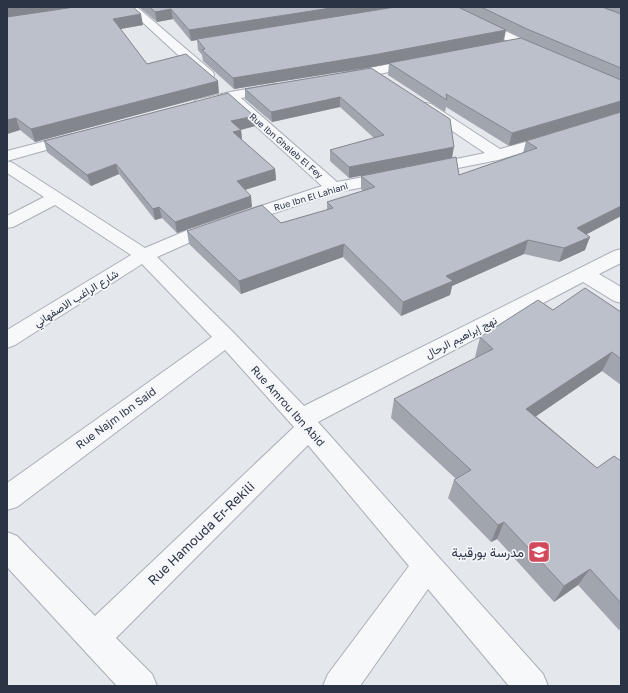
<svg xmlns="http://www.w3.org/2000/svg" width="628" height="693" font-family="'Golos Text',Vazirmatn,sans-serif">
  <rect width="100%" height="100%" fill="#e4e7ec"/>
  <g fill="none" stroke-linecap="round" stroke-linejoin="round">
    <!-- minor casing -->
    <g stroke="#a9aeb7" stroke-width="2">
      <g id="minor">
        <path d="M126,7h11l76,65 1,3 -1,3h-10z"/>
        <path d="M442,7h13l88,42 2,3 -2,3h-8l-92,-46z"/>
        <path d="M417,59l4,1 2,3 -2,3 -74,14 -5,-1 -1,-3 1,-3 5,-1z"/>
        <path d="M275,84l5,1 2,3 -2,3 -39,7 96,84 54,-10 6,2 2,3 -2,3 -6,2 -53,10 -136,45 -45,20 77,76 70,73 310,-155 7,-2v14l-22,11 22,13v16l-7,-2 -31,-19 -265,140 225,252 5,12h-39l-81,-97 -68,97h-37l5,-12 81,-108 -101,-121 -192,193 36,36 5,12h-40l-110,-119v-35l10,4 78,80 199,-189 -69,-77 -208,157 -10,3v-27l205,-146 -70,-73 -127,81 -8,3v-18l124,-75 -76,-50 -42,22 -6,1v-12l37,-19 -37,-24v-12l6,2 132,85 45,-19 132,-43 -94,-85 -27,6 -5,-1 -2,-3 2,-3 34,-8z"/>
        <path d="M426,103l5,1 69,45 52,-14 5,1 2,3 -2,3 -59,18 -70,14 -6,-2 -2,-3 2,-3 63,-13 -64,-43 -2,-3 2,-3z"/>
        <path d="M73,134l5,1 2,3 -2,3 -71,20v-10z"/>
      </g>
    </g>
    <!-- minor -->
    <use href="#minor" fill="#f7f8fa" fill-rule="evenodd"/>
  </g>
  <!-- wall -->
  <g fill="#a1a5ae">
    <path d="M7,7l136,18 -23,4 27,35 72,29 -184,49 -15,-12 -13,4z"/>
    <path d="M139,7h319l48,23 -2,11 17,-3 -63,-31h163v209l-34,18 -2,16 -26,12 -35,-8 -72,32 -2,9 -49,21 -58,-59 -102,37 -52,-50 -2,-13 94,-8 46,-13v-8l36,-11 -2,-2v-13l16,-3 -28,5 -19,-17v-11l44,-12 -34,-31 -68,15 -27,-23v-10l126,-21 81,90 7,17 64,-22 3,-12 95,-29 -112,34 -63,-39 -1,5 -57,-37 1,-12 -155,26 -31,-28 -1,-6 -4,-5 -1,-10 -6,1 -18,-22 -16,3z"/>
    <path d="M254,116l1,10 -14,4 1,10 33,29 1,11 -31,10 7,17 -75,26 -15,-15 -7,2 -36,-46 -28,12 -44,-34 -3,-11z"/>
    <path d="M553,310l68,2v73l-19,-14 -66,45 61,52 24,-7v168l-2,1 -41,-45 -24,17 -57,-63 -6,3 -43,-44 6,-18 2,-1 -65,-61 3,-19 82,-41 -1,-1 5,-20z"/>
  </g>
  <!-- shaded-wall -->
  <g fill="#83868d">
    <path d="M17,7h68l-78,12v-10z"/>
    <path d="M337,7h65l-205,32v1l-6,1 -2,-11z"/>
    <path d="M171,9l2,10 -16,3 -2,-10z"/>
    <path d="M141,14l2,11 -28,5 -2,-11z"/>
    <path d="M506,30l-3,11 -130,26 -139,22 -1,-11z"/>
    <path d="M218,81l1,12 -184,49 -4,-13z"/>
    <path d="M340,97v10l-68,15 -1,-10z"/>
    <path d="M621,101v11l-112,34 3,-13z"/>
    <path d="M254,116l1,10 -23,6 -1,-11z"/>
    <path d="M16,118l4,12 -13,4v-14z"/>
    <path d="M241,130l1,10 -9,-8z"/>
    <path d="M454,147l-2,11 -103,20v-11z"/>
    <path d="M116,164l3,10 -28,12 -4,-11z"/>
    <path d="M275,169l1,11 -38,12 -1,-11z"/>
    <path d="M251,196l1,11 -75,26 -2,-11z"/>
    <path d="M621,206v10l-49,26 5,-14z"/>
    <path d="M159,207l3,11 -7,2 -2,-11z"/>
    <path d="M590,237l-5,13 -26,12 5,-14z"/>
    <path d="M528,240l-4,14 -72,32 -2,9 -49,21 2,-14 43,-26z"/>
    <path d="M344,244l-1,13 -102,37 -2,-13z"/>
    <path d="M612,352l-10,19 -83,57 7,-19z"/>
    <path d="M504,522l-7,17 -6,3 7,-17z"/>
    <path d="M590,569l-12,16 -24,17 10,-16z"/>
  </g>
  <!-- building -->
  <g fill="#bbc0ca" stroke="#83868d">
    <path d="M7,7h10l-10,2z"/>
    <path d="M75,7h58l8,7 -28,5 34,45 39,-10 32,27 -187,48 -15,-11 -9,2v-103z"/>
    <path d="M150,7h187l-148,23 -18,-21 -16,3z"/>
    <path d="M395,7h63l48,23 -133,25 -140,23 -31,-28 3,-1 -8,-10z"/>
    <path d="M481,7h121l19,7v54l-94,-39z"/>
    <path d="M521,38l100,42v21l-109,32 -66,-39 1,6 -58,-37z"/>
    <path d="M371,68l79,51 4,28 -105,20 -19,-17 54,-15 -44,-38 -69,15 -26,-23z"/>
    <path d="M228,93l26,23 -23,5 10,9 -8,2 42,37 -38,12 14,15 -76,26 -16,-15 -6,2 -37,-45 -29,11 -43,-34z"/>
    <path d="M621,112v94l-44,22 13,9 -26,11 -36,-8 -82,36 7,5 -50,21 -59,-58 -105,37 -52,-50 75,-26 19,18 52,-15 -6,-6 48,-15 -14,-11 95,-19 3,18 78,-27 -11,-7z"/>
    <path d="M585,288l36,24v47l-9,-7 -86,57 71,59 17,-12 7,5v142l-31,-34 -26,17 -60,-64 -6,3 -44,-45 17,-10 -77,-71 99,-50 -13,-12 58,-37 15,10z"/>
  </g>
  <!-- icons -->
  <defs>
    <g id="school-square" transform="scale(1.15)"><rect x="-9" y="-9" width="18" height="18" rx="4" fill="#d1495b" stroke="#f4f6f9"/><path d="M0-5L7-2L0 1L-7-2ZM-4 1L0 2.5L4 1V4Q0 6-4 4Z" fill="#fff"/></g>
  </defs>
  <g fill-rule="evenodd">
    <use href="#school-square" x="539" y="552"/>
  </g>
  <g text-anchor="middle" stroke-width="3.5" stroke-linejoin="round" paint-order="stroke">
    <!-- far-street labels -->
    <g font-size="9" fill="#2b3445" stroke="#f4f6f9">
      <text transform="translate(286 146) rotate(41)" y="3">Rue Ibn Ghaleb El Fey</text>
      <text transform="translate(311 197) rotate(-17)" y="3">Rue Ibn El Lahiani</text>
    </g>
    <!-- street labels -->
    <g font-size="11" fill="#2b3445" stroke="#f4f6f9">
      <text transform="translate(76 298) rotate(-32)" y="4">شارع الراغب الاصفهاني</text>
      <text transform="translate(461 337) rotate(-27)" y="4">نهج إبراهيم الرحال</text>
      <text transform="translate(288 406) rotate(48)" y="4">Rue Amrou Ibn Abid</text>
      <text transform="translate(116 418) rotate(-36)" y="4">Rue Najm Ibn Said</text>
    </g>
    <!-- near-street labels -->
    <g font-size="13" fill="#2b3445" stroke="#f4f6f9">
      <text transform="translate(201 533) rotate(-44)" y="5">Rue Hamouda Er-Rekili</text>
    </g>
    <!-- near-poi labels -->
    <g font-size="13" fill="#2b3445" stroke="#f4f6f9" text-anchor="end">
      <text x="524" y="557">مدرسة بورقيبة</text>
    </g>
  </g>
  <!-- border -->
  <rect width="628" height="693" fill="none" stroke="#2b3445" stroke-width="16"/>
</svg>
